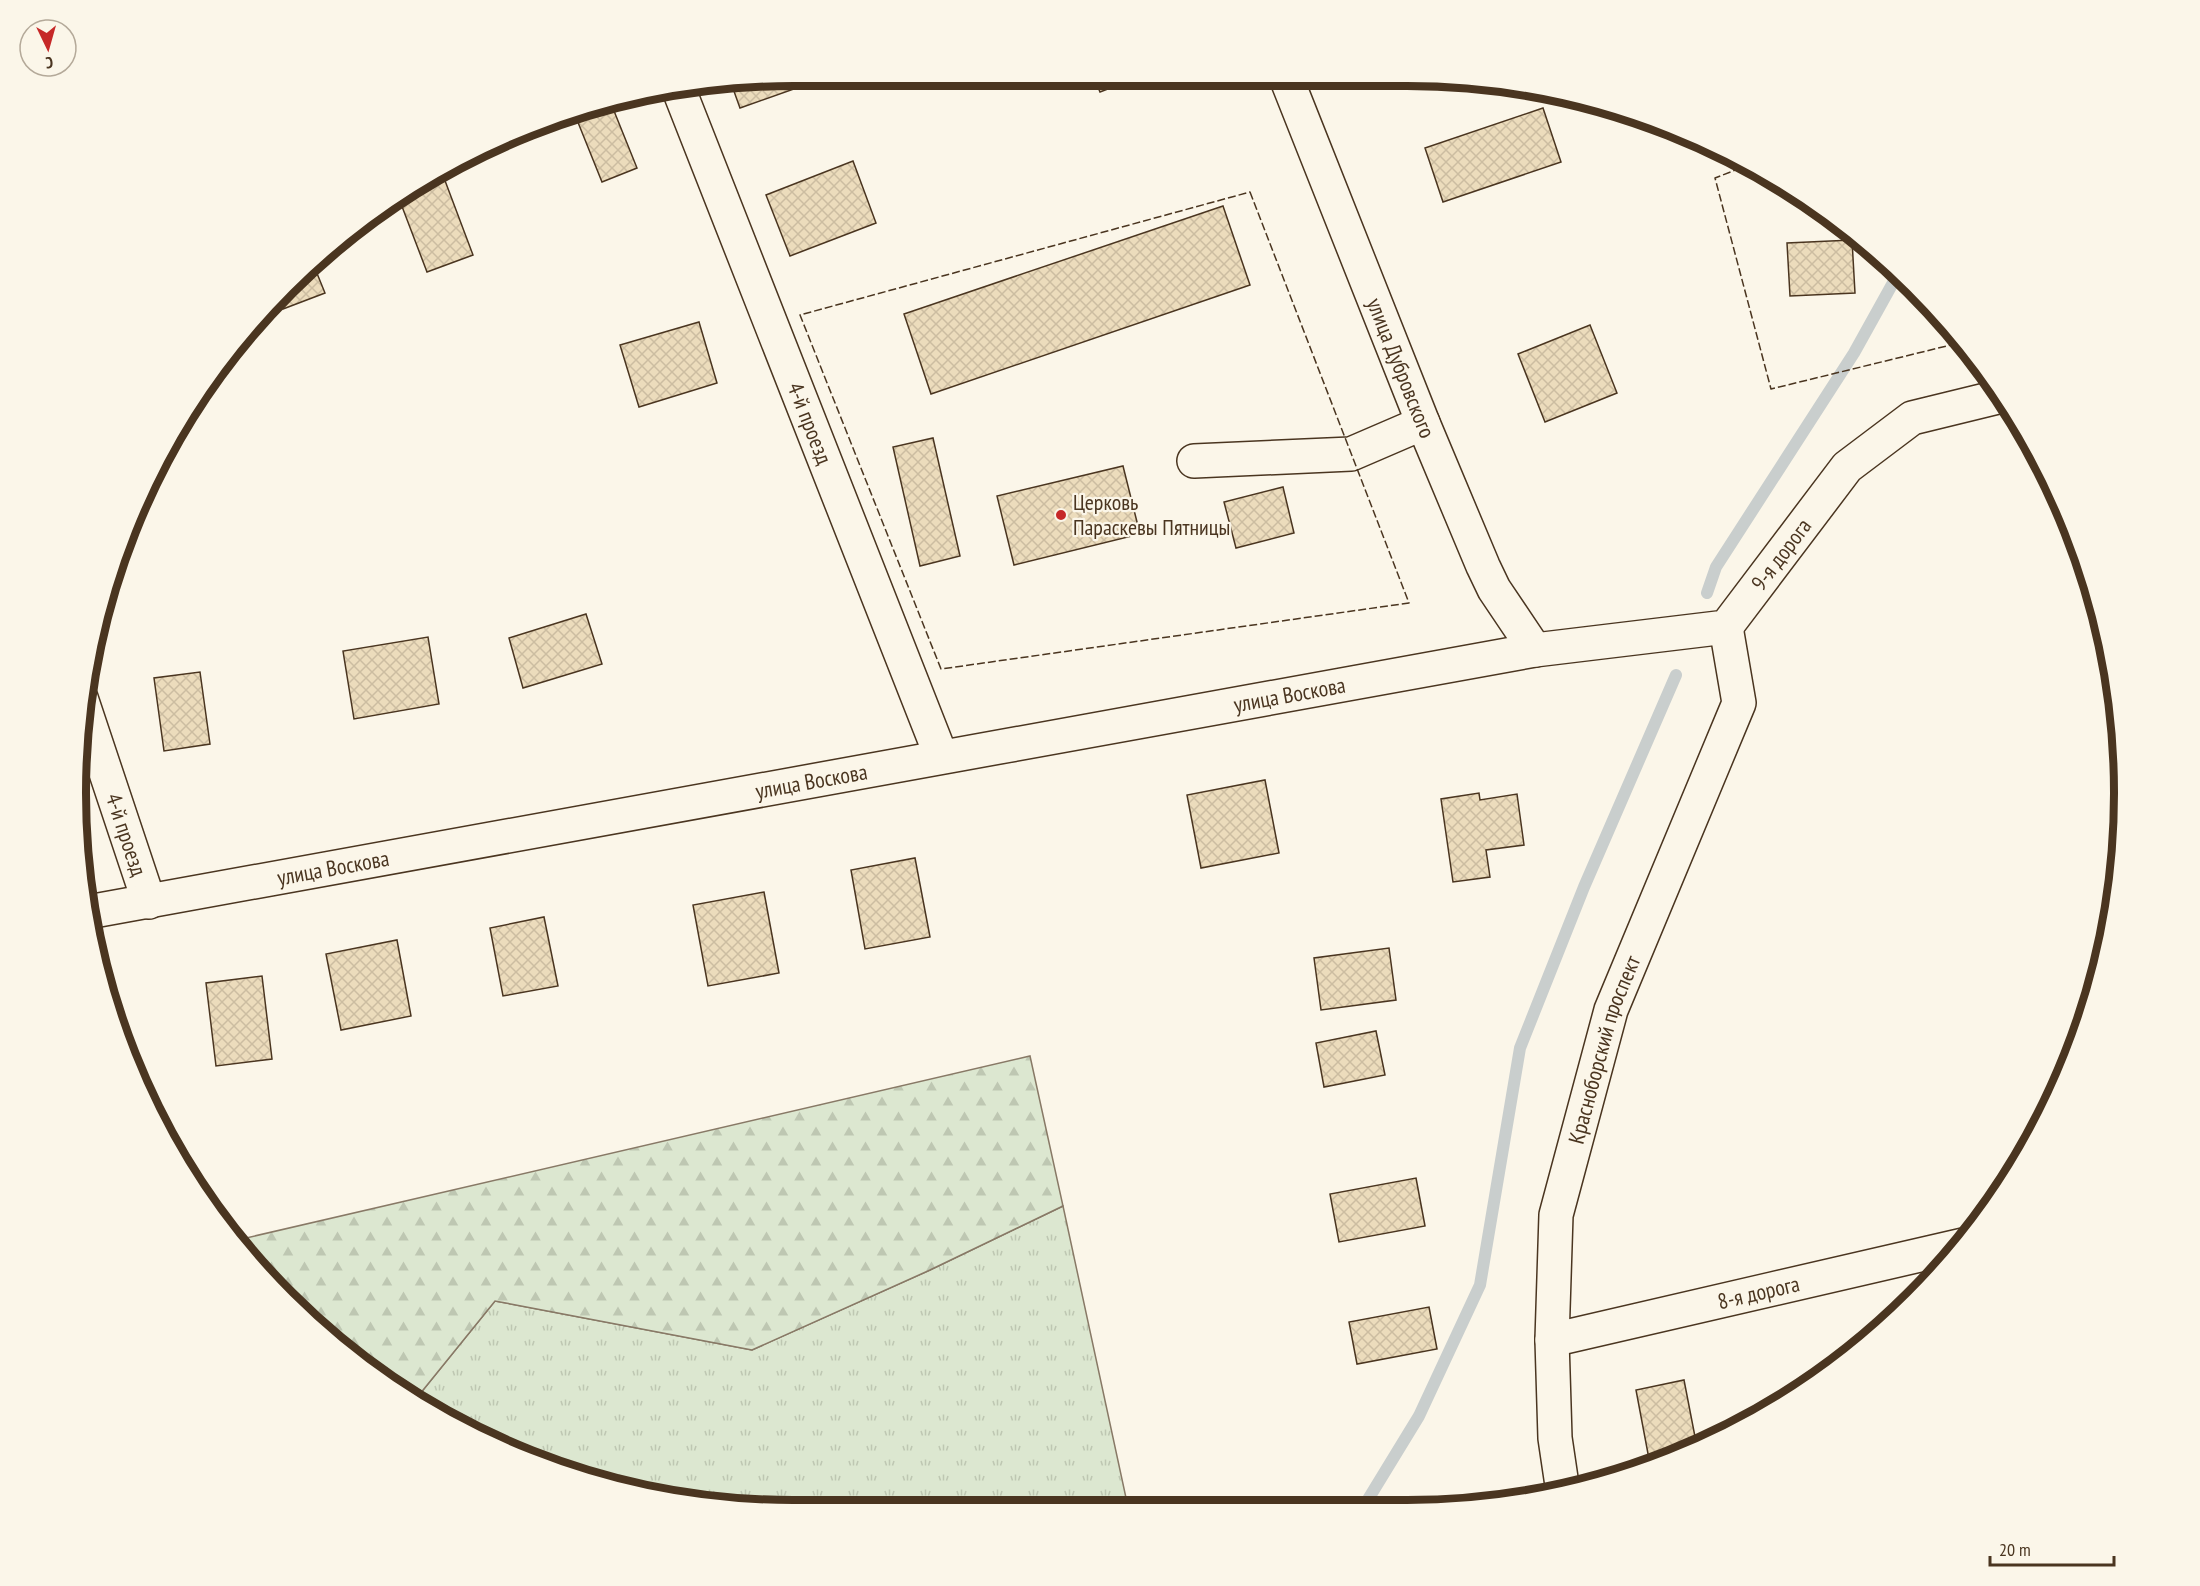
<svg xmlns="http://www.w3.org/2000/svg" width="2200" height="1586" font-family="'PT Sans Narrow',sans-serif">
  <defs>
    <pattern id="grass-tufts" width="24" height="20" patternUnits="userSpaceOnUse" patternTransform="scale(1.5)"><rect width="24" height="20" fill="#dce7d0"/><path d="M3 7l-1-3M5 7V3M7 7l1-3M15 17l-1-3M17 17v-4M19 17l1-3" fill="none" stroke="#bec7b2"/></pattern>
    <pattern id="forest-firs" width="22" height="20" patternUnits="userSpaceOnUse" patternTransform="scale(1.5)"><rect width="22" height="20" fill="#dce7d0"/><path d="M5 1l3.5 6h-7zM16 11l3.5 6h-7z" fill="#bec7b2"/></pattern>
    <pattern id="building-cross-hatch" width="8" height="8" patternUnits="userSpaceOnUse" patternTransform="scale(1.5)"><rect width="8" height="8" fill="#ecdcbc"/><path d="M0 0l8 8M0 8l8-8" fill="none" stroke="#ccbda1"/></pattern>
  </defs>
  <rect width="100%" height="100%" fill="#fbf6e9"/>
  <!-- grass -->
  <path fill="url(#grass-tufts)" stroke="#887966" stroke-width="1.5" d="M1063,1206l65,301 -382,2 -139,-22 -131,-50 -61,-37 80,-99 257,49 178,-80z"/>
  <!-- forest -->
  <path fill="url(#forest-firs)" stroke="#887966" stroke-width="1.5" d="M1030,1056l33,150 -133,64 -178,80 -257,-49 -80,99 -59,-37 -103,-97 -20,-25z"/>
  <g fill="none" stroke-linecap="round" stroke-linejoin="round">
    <!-- stream -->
    <g stroke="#c9cecd" stroke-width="12">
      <path d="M1707,593l9,-26 138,-214 45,-81"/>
      <path d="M1364,1506l55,-90 61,-131 40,-237 64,-161 92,-212"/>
    </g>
  </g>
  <!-- building -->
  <g fill="url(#building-cross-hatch)" stroke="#4a3520" stroke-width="1.5">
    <path d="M801,75l4,10 -65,23 -9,-25z"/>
    <path d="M1093,75h51l-44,17z"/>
    <path d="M610,101l27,67 -35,14 -27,-67z"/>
    <path d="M1543,108l18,54 -118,40 -18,-54z"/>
    <path d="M853,161l23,62 -86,33 -24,-61z"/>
    <path d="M444,178l29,77 -46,17 -29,-76z"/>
    <path d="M1223,206l27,79 -319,109 -27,-80z"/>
    <path d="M1852,240l3,53 -65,3 -3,-53z"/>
    <path d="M314,266l11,27 -42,16 -5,-11z"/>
    <path d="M699,322l18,61 -78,24 -19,-62z"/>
    <path d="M1590,325l27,68 -72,29 -27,-68z"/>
    <path d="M933,438l27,118 -40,10 -27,-119z"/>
    <path d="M1123,466l17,68 -126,31 -17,-69z"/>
    <path d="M1283,487l11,46 -58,15 -12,-46z"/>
    <path d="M586,614l16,50 -79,24 -14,-50z"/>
    <path d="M428,637l11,67 -85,15 -11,-68z"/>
    <path d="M200,672l10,72 -46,7 -10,-73z"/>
    <path d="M1265,780l14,73 -78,15 -14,-73z"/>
    <path d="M1479,793l1,7 37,-6 7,51 -38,5 4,27 -37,5 -12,-83z"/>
    <path d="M915,858l15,79 -65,12 -14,-79z"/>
    <path d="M764,892l15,81 -71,13 -15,-81z"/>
    <path d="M544,917l14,69 -55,10 -13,-68z"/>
    <path d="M397,940l14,76 -70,14 -15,-76z"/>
    <path d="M1389,948l7,52 -75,10 -7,-52z"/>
    <path d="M262,976l10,83 -56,7 -10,-83z"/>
    <path d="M1376,1031l9,44 -61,12 -8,-44z"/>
    <path d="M1416,1178l9,48 -86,16 -9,-48z"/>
    <path d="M1429,1307l8,42 -80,15 -8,-42z"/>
    <path d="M1684,1380l13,67 -48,12 -13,-69z"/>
  </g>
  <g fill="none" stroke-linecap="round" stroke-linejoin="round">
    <!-- minor casing -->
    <g stroke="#4a3520" stroke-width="36">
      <g id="minor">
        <path id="s1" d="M1285,75l138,348 60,143 11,23 41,61"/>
        <path id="s2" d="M679,90l262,666"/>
        <path d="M1194,461l157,-7 72,-31"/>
        <path id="s3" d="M81,698l68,204"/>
        <path id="s4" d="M88,912l1447,-262 191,-23 121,-160 65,-49 90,-22"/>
        <path id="s5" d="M1552,1340l411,-95"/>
        <path id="s6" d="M1563,1492l-8,-54 -3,-98 4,-125 55,-205 128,-307 -13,-76"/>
      </g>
    </g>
    <!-- minor -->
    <use href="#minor" stroke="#fbf6e9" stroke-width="33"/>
    <!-- fence -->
    <g stroke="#4a3520" stroke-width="1.5" stroke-dasharray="8 3" stroke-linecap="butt">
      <path d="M1751,164l-36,14 56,211 192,-47"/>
      <path d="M1250,192l159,411 -468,66 -141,-354z"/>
    </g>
  </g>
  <!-- markers -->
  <circle fill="#c62828" stroke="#fbf6e9" stroke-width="2" cx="1061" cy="515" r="6"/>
  <g text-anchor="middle" stroke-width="4.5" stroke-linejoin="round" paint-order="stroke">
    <!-- street labels -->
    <g font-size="22" fill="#4a3520" stroke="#fbf6e9">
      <text dy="8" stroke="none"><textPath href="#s1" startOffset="315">улица Дубровского</textPath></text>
      <text dy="8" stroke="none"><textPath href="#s2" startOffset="358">4-й проезд</textPath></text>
      <text dy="8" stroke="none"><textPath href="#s4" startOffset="1754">9-я дорога</textPath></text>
      <text dy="8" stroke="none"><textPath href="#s4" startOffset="1221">улица Воскова</textPath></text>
      <text dy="8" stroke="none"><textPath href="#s4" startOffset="735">улица Воскова</textPath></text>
      <text dy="8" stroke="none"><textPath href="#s3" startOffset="144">4-й проезд</textPath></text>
      <text dy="8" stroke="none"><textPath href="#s4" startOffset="249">улица Воскова</textPath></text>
      <text dy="8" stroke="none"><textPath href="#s6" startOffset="450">Красноборский проспект</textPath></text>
      <text dy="8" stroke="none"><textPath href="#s5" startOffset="212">8-я дорога</textPath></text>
    </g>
    <!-- poi labels -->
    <g font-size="22" fill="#4a3520" stroke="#fbf6e9" text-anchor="start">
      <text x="1073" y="510">Церковь<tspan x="1073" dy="25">Параскевы Пятницы</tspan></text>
    </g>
  </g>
  <!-- crop -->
  <path d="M0 0H2200V1586H0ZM793 86H1407A707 707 0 0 1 2114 793V793A707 707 0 0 1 1407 1500H793A707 707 0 0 1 86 793V793A707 707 0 0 1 793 86Z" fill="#fbf6e9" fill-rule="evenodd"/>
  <path fill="none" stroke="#4a3520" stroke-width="8" d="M793 86H1407A707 707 0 0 1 2114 793V793A707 707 0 0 1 1407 1500H793A707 707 0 0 1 86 793V793A707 707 0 0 1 793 86Z"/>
  <!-- north arrow -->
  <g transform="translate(48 48) rotate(175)"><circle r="28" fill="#fbf6e9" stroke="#b4a999" stroke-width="1.5"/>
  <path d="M0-4.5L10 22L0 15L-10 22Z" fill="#c62828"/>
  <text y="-9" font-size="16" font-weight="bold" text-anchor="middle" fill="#4a3520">С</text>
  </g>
  <!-- scale -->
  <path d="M1990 1556v9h124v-9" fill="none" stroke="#4a3520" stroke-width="3"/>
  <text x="1999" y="1556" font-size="18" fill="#4a3520" stroke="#fbf6e9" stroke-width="4.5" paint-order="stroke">20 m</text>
</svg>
